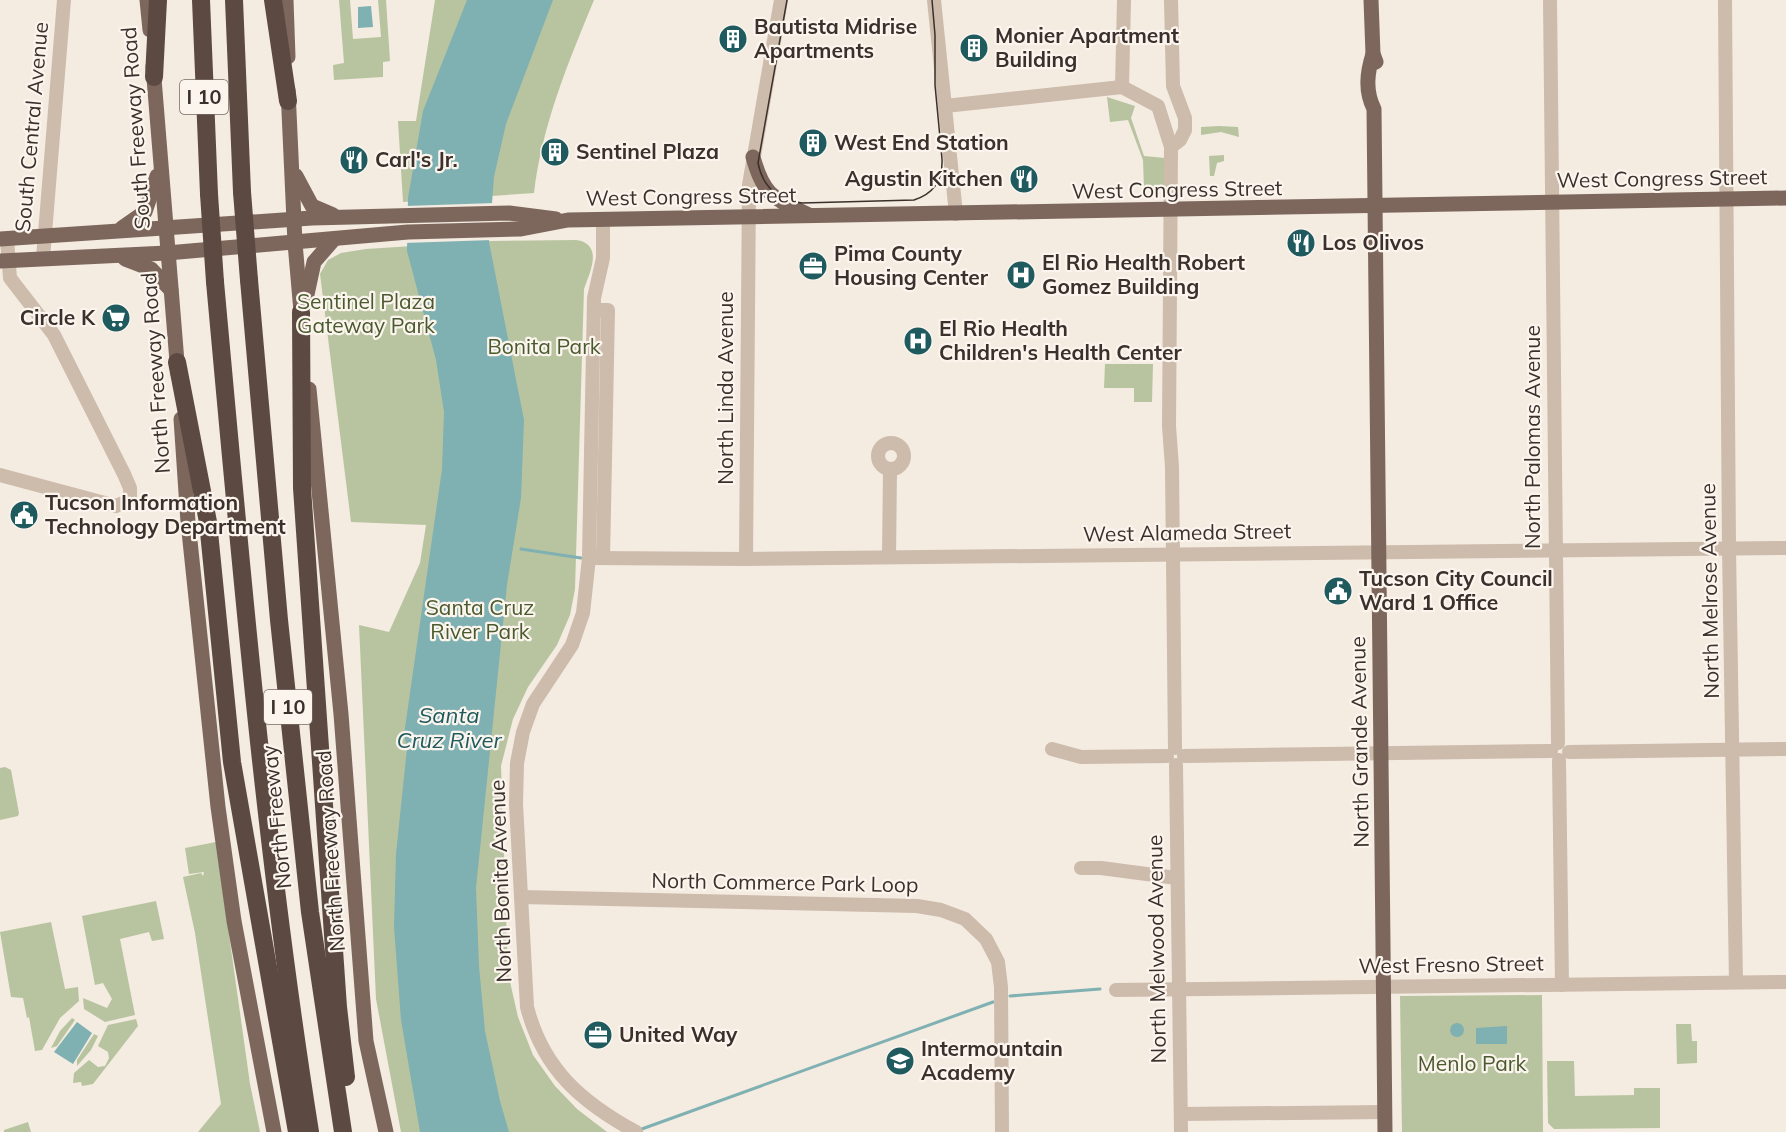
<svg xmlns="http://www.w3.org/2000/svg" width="1786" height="1132" font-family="Mulish,sans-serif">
  <rect width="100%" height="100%" fill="#f4ebe1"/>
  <!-- green -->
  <g fill="#b8c4a0">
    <path d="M339,0h11l3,39 28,-2 -3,-37h8l4,61 -7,1v15l-49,3 -1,-15 11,-2z"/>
    <path d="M435,0h159c-26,63 -52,125 -60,193l-131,9 -5,-81h18z"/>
    <path d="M1107,97l28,9 -4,12 13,38 21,2v30h-21l-1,-28 -15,-40 -18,2z"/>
    <path d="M1219,126l19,1 1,10 -18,-5 -20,3v-8z"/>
    <path d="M1224,155v6l-7,2 -3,13h-4l-1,-20z"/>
    <path d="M576,240c28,4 14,32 8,49l-9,300 -5,26 -13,30 -29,42 -15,32 -12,47 7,207 10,44 15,38 22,31 22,23 30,23h-206l-25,-133 -17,-374 30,7 31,-69 6,-38 -75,-3 -31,-248 8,-14 13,-7 25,-4 125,-8z"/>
    <path d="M1105,364h48l-1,38h-18v-14h-30z"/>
    <path d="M5,767l6,3 8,43 -1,3 -18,4v-52z"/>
    <path d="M216,842l34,242 10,48h-62l23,-28 -26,-171 -12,-56 18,-4 2,3 1,-4 -15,2 -4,-26z"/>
    <path d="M156,901l8,38 -12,2 -3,-9 -29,7 15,76 -30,7 -21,-13 -1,-11 24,10 5,-9 -9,-16 -8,2 -13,-69z"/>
    <path d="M51,922l14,67 13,-2 1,14 -19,17 -18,32 -7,1 -6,-34 -2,1 -4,-20 -12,-1 -11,-65z"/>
    <path d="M1542,995l1,137h-141l-2,-136z"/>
    <path d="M72,1018l3,2 -18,26 -6,2 9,-17z"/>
    <path d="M136,1019l2,7 -45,58 -11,2 -1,-4 -8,1 1,-10 15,-13 9,7 7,-1 4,-8 -1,-6 -10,-6 10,-21z"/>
    <path d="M1676,1024h15l1,17h5v22l-20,1z"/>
    <path d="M94,1034l4,2 -7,14 -14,16v-6z"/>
    <path d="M1547,1061h27l1,35 59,-1v-7h26v40l-106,1 -6,-6z"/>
    <path d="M28,1122l3,10h-27v-2z"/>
  </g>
  <!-- water -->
  <g fill="#7fb0b2">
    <path d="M467,0h86l-47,124 -12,53 -5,65 35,178 -3,78 -14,87 -31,303 3,78 6,65 15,70 9,31h-89l-19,-112 -7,-93 2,-73 11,-106 -3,-13 38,-266 2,-57 -8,-52 -29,-109 1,-53 15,-87z"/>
    <path d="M371,6l2,21 -15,1v-21z"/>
    <path d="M77,1022l15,11 -19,31 -19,-12z"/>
    <circle cx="1457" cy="1030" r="7"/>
    <path d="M1507,1026v18h-31v-16z"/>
  </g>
  <!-- pier -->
  <path fill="#f4ebe1" d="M495,203l-3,37 -88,3 1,-37z"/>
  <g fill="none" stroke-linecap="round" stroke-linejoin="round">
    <!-- stream -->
    <g stroke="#7fb0b2" stroke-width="3">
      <path d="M521,549l60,9"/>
      <path d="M1010,996l90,-7"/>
      <path d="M639,1130l354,-128"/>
    </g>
    <!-- minor -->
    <g stroke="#cdbbac" stroke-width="14">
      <path d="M934,0l22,214"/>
      <path d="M1171,0l2,86 12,32v12l-5,10 -9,7"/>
      <path d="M1550,0l8,743"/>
      <path d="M1725,0l4,549 7,433"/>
      <path d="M1122,87l2,-87"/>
      <path d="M945,106l177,-19 36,19 13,41 -2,279 3,41 3,281"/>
      <path d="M603,219v39l-9,40 -5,260 -6,55 -11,32 -39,59 -10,28 -6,31 -1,41 11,203c16,62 54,95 109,125"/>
      <path d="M43,258l21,-258"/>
      <path d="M594,310h14l-5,248"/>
      <circle cx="891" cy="456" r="13"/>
      <path d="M0,475l116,31 14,-6v-12l-6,-14 -70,-139 -44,-57 -3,-39"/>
      <path d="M889,557l1,-88"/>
      <path d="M589,558l157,1 1040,-11"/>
      <path d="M746,559l3,-374 32,-185"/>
      <path d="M1052,749l29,8 86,-1"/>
      <path d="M1569,752l217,-3"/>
      <path d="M1184,756l367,-5"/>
      <path d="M1559,760l3,225"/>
      <path d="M1176,765l5,367"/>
      <path d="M1081,868h20l76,10"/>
      <path d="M521,897l396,9 24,4 24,9 21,20 12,23 3,25 1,145"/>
      <path d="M1116,990l670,-8"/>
      <path d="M1181,1114l204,-2"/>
    </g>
    <!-- major -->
    <g stroke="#7d675c" stroke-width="15">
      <path d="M147,0l3,30"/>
      <path d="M286,0l2,57"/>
      <path d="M1371,0l2,54 3,8"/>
      <path d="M1373,54c-6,19 -8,37 1,55l11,1023"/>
      <path d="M153,66l25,308"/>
      <path d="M288,90l7,153 7,80"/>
      <path d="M753,157c11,40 21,41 56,58"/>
      <path d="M296,176l16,30 21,9"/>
      <path d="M122,228l23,-16 12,-36"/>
      <path d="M0,239l312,-21 197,-5 47,6"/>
      <path d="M125,259l26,10 20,21"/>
      <path d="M0,261l167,-8 241,-21 113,-3 47,-9 1218,-22"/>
      <path d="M305,304l9,-42 20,-23"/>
      <path d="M309,389l32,325 25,327 20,91"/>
      <path d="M181,419l7,103 30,285 16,114 40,211"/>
    </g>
    <!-- highway -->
    <g stroke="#5c4a42" stroke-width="18">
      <path d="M201,0l8,194"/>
      <path d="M234,0l8,192"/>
      <path d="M273,0l15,101"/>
      <path d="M154,77l4,-77"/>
      <path d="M249,280l30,340 31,292 33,220"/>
      <path d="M215,282c26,284 50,568 95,850"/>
      <path d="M301,312l1,176 36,519 8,70"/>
      <path d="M177,362l31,160 24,240 65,370"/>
    </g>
    <!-- tram -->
    <path stroke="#3b302b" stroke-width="1.5" d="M787,0l-29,163c5,25 20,37 44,40l112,-3c19,-6 29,-20 28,-41l-7,-74v-50l-3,-35"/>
    <!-- highway-bridge -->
    <g stroke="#5c4a42" stroke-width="18">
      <path d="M242,192l7,88"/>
      <path d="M209,194l6,88"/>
    </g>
  </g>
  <!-- icons -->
  <defs>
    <g id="building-disc" transform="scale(1.5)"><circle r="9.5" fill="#1f5a5e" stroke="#fbf5ee"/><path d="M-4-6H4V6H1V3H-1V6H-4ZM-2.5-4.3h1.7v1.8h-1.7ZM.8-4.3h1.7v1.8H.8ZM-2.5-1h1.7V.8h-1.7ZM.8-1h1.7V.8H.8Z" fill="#fff"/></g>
    <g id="restaurant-disc" transform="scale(1.5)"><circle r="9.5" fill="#1f5a5e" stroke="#fbf5ee"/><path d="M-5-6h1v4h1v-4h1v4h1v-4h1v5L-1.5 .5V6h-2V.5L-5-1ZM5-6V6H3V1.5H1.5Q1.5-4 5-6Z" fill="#fff"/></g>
    <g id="office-disc" transform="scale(1.5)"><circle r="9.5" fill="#1f5a5e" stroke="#fbf5ee"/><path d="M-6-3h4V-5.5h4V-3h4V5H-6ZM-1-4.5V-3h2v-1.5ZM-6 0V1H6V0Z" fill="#fff"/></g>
    <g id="hospital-disc" transform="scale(1.5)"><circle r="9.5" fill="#1f5a5e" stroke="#fbf5ee"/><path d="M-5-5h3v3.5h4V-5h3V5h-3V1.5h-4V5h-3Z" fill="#fff"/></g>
    <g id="supermarket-disc" transform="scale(1.5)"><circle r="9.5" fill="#1f5a5e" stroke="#fbf5ee"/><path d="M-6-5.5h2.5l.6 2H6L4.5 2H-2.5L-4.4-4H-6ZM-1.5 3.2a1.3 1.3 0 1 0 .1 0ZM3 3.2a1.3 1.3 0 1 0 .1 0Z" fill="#fff"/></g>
    <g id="civic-disc" transform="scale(1.5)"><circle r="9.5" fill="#1f5a5e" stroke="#fbf5ee"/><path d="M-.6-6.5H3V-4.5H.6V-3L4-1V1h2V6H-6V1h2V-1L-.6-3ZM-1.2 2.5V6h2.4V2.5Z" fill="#fff"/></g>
    <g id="school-disc" transform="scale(1.5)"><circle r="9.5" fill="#1f5a5e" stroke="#fbf5ee"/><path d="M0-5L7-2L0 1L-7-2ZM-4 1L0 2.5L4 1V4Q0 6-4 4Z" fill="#fff"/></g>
  </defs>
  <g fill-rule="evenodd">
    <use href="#building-disc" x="733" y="39"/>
    <use href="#building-disc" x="974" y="48"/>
    <use href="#building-disc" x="813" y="143"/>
    <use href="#building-disc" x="555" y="152"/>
    <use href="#restaurant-disc" x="354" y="160"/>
    <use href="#restaurant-disc" x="1024" y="179"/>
    <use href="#restaurant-disc" x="1301" y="243"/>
    <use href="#office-disc" x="813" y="266"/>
    <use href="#hospital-disc" x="1021" y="275"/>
    <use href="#supermarket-disc" x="116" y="318"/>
    <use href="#hospital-disc" x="918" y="341"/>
    <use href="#civic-disc" x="24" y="515"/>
    <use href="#civic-disc" x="1338" y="591"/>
    <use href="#office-disc" x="598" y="1035"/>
    <use href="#school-disc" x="900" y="1061"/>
  </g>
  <g text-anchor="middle" stroke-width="4.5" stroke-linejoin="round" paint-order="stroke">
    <!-- shield labels -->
    <g fill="#fbf5ee" stroke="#756b66" stroke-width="1.5">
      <rect x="180" y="80" width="48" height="34" rx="4.5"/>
      <rect x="264" y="690" width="48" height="34" rx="4.5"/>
    </g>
    <g font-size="20" font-weight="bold" fill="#3b302b">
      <text x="204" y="104">I 10</text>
      <text x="288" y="714">I 10</text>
    </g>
    <!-- poi labels -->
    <g font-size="21" font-weight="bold" fill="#3b302b" stroke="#fbf5ee" text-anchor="start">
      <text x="754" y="34">Bautista Midrise<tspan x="754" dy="24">Apartments</tspan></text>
      <text x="995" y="43">Monier Apartment<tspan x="995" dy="24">Building</tspan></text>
      <text x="834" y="150">West End Station</text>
      <text x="576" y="159">Sentinel Plaza</text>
      <text x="375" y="167">Carl's Jr.</text>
      <text x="1003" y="186" text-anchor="end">Agustin Kitchen</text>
      <text x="1322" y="250">Los Olivos</text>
      <text x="834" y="261">Pima County<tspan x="834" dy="24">Housing Center</tspan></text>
      <text x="1042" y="270">El Rio Health Robert<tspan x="1042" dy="24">Gomez Building</tspan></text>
      <text x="95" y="325" text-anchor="end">Circle K</text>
      <text x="939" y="336">El Rio Health<tspan x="939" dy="24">Children's Health Center</tspan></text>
      <text x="45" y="510">Tucson Information<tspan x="45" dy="24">Technology Department</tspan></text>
      <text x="1359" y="586">Tucson City Council<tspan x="1359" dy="24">Ward 1 Office</tspan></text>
      <text x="619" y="1042">United Way</text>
      <text x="921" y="1056">Intermountain<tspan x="921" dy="24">Academy</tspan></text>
    </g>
    <!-- street labels -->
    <g font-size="21" fill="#3b302b" stroke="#fbf5ee">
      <text transform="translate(32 127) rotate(-85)" y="7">South Central Avenue</text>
      <text transform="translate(136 128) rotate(-94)" y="7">South Freeway Road</text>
      <text transform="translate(1662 179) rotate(-1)" y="7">West Congress Street</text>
      <text transform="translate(1177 190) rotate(-1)" y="7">West Congress Street</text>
      <text transform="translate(691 197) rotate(-1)" y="7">West Congress Street</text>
      <text transform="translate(156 373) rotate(-94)" y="7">North Freeway Road</text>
      <text transform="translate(726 388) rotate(-90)" y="7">North Linda Avenue</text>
      <text transform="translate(1533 437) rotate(-90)" y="7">North Palomas Avenue</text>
      <text transform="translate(1187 533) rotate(-1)" y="7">West Alameda Street</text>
      <text transform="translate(1710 591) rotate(-91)" y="7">North Melrose Avenue</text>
      <text transform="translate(1360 742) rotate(-91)" y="7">North Grande Avenue</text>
      <text transform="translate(277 817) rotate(-96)" y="7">North Freeway</text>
      <text transform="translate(331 851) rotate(-94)" y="7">North Freeway Road</text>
      <text transform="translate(501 881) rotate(-92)" y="7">North Bonita Avenue</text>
      <text transform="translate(785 883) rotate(1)" y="7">North Commerce Park Loop</text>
      <text transform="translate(1157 949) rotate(-91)" y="7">North Melwood Avenue</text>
      <text transform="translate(1451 965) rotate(-1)" y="7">West Fresno Street</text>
    </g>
    <!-- park labels -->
    <g font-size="21" fill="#4a5a2e" stroke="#fbf5ee">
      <text x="366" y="309">Sentinel Plaza<tspan x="366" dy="24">Gateway Park</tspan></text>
      <text x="544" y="354">Bonita Park</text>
      <text x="480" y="615">Santa Cruz<tspan x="480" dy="24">River Park</tspan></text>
      <text x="1472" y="1071">Menlo Park</text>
    </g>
    <!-- water labels -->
    <g font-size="22" font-style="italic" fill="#1f5a5e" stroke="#fbf5ee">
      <text x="449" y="723">Santa<tspan x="449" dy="25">Cruz River</tspan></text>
    </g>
  </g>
</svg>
